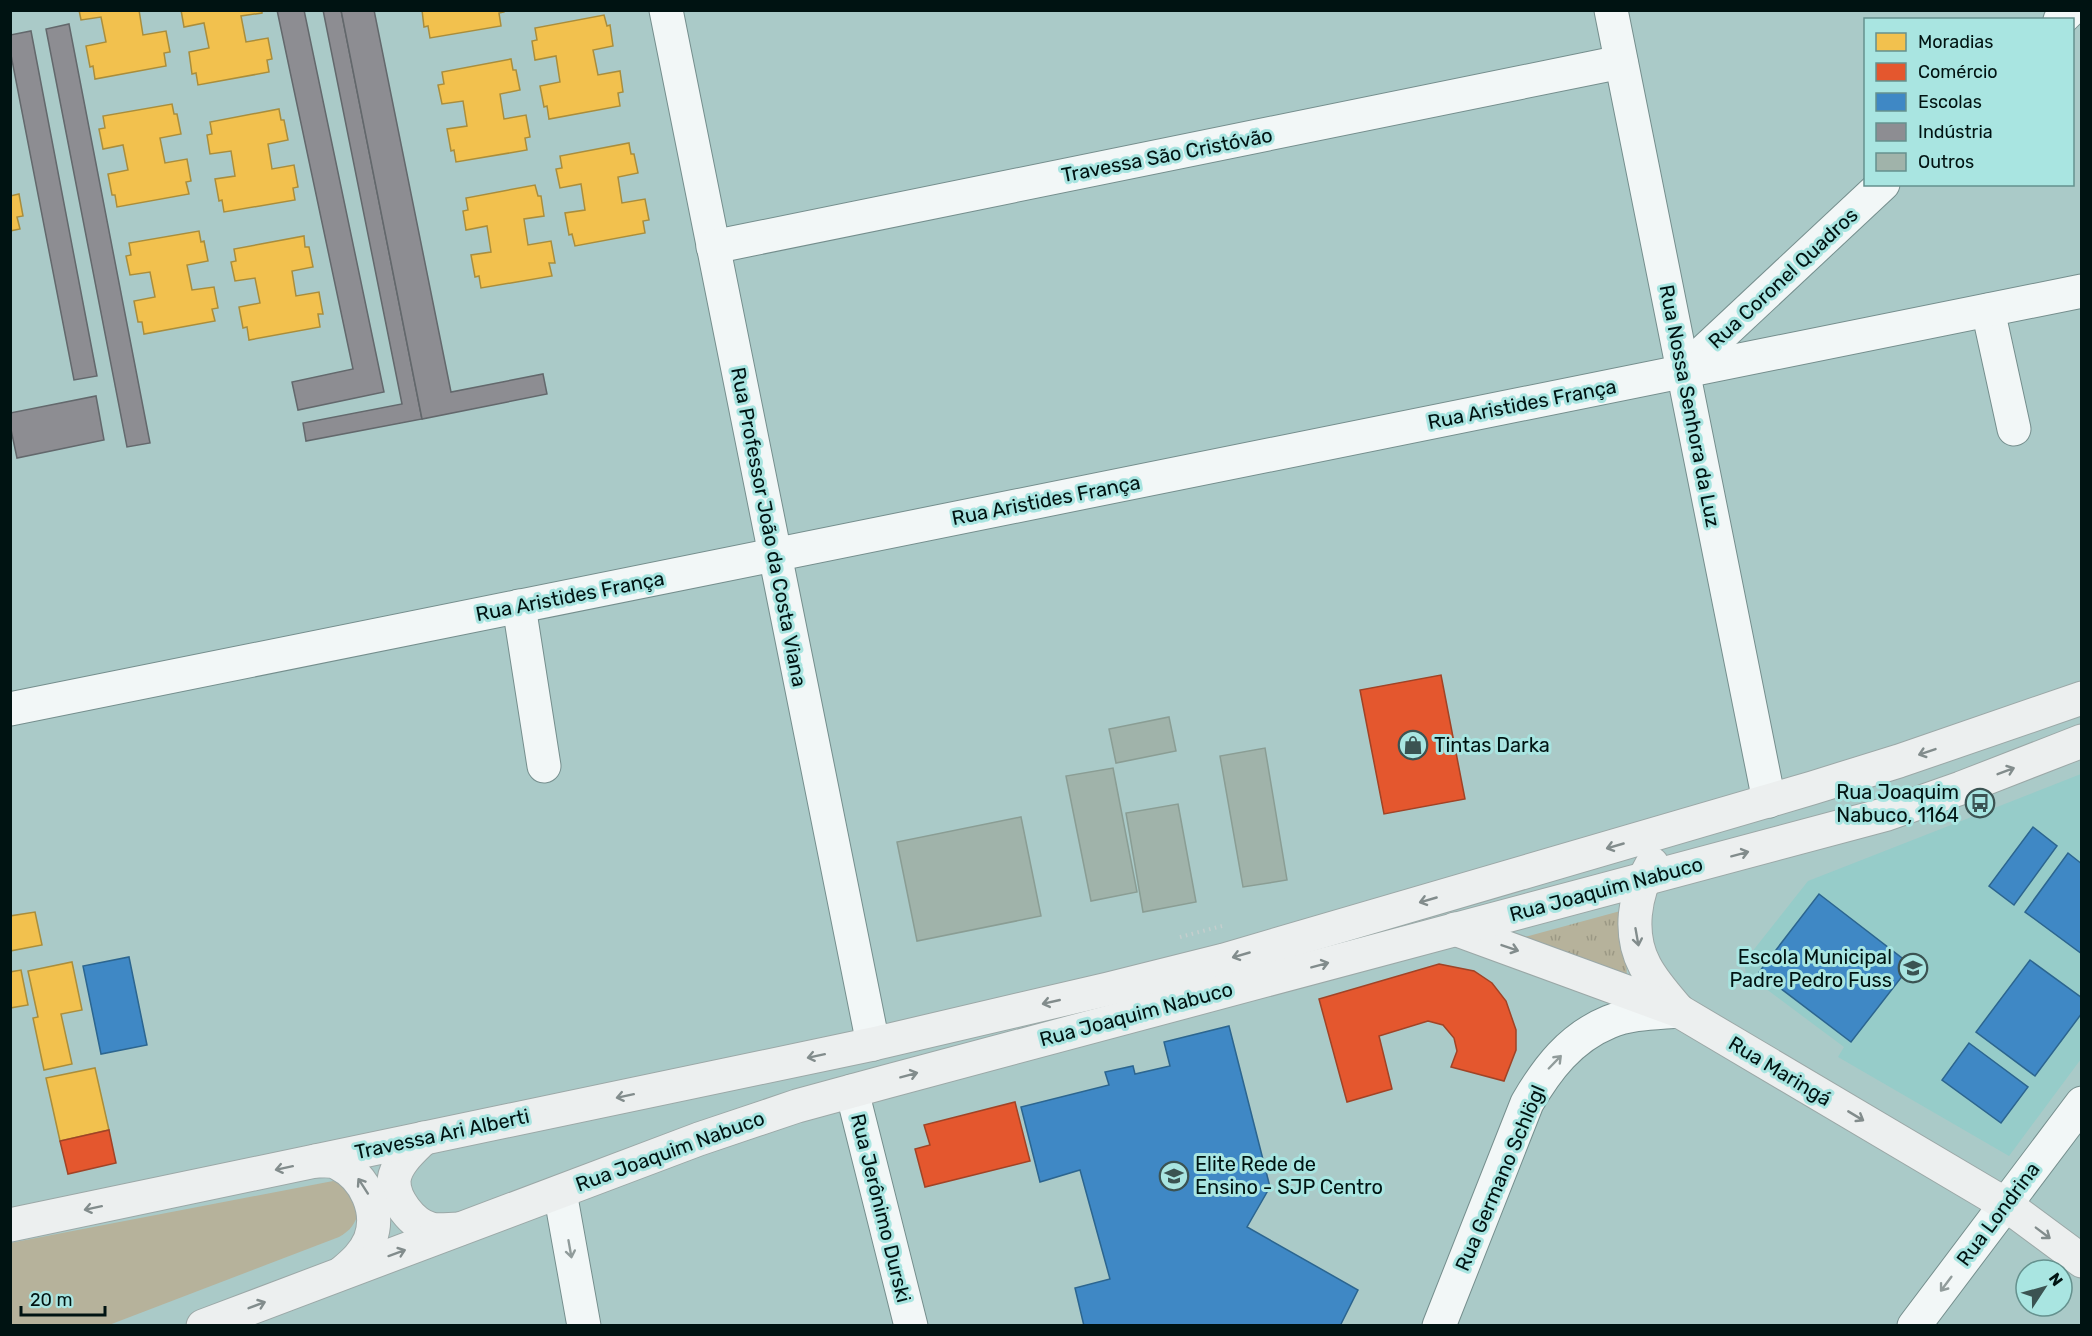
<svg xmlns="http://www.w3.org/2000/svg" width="2092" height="1336" font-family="Rubik,sans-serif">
  <defs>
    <pattern id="grass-tufts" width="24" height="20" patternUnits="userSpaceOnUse" patternTransform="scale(1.5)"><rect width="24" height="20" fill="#b6b29b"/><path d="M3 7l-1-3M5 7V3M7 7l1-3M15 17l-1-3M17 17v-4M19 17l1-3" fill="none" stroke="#9b9884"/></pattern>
  </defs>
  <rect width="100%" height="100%" fill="#aacac8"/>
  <!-- built -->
  <path fill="#96ccc9" d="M2081,774v285l-72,97 -171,-99 6,-10 -98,-73 -2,-12 64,-81z"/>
  <!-- grass -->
  <path fill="url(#grass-tufts)" d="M1624,910l3,69 -106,-41z"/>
  <!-- green -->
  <path fill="#b6b29b" d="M333,1181l14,6 12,24c-4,13 -8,19 -20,26l-230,88h-97l-2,-7v-75z"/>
  <!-- homes -->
  <g fill="#f2c14e" stroke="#a98d3c" stroke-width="1.5">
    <path d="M79,10h60l4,25 23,-4 4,21 -6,1 2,13 -71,13 -2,-13 -3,1 -4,-21 20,-4 -5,-25 -20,3z"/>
    <path d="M181,10h81v3l-21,3 5,26 22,-4 4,21 -5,1 2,12 -71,13 -2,-12 -4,1 -3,-22 20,-4 -5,-25 -20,4z"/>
    <path d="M422,10h82v2l-5,1 2,13 -71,12 -2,-12 -4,1z"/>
    <path d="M604,15l3,11 3,-1 3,21 -20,4 5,25 22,-4 3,21 -5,1 2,13 -71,13 -2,-13 -3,1 -4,-21 20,-4 -4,-26 -21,4 -3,-19 5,-1 -2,-12z"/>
    <path d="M511,59l2,11h3l4,20 -20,4 4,25 22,-4 4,22 -5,1 2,12 -71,12 -2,-12 -3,1 -4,-22 20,-3 -4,-25 -21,3 -4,-19 6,-1 -2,-12z"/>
    <path d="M172,104l2,10h3l4,20 -21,4 5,25 22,-4 4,22 -5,1 3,12 -72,13 -2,-12h-3l-4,-21 20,-4 -5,-25 -20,4 -4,-20 6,-1 -2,-12z"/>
    <path d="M279,109l2,11h3l4,20 -20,4 4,25 22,-4 4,22 -5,1 2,12 -71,12 -2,-12 -3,1 -4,-22 20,-3 -4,-25 -21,3 -3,-19 5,-1 -2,-12z"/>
    <path d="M629,143l2,11h3l4,19 -20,4 4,26 23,-4 4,21 -6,1 2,12 -70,13 -3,-12 -3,1 -4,-22 20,-3 -4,-26 -21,4 -4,-19 6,-1 -2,-12z"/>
    <path d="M535,185l3,11h3l3,20 -20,3 4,26 23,-4 4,22h-6l3,13 -71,12 -2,-12 -4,1 -4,-22 20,-3 -4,-26 -21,4 -3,-19 5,-1 -2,-12z"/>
    <path d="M19,194l4,22 -6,1 3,12 -10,2v-35z"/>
    <path d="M199,231l2,11 3,-1 4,20 -21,4 5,25 22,-3 4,21 -6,1 3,12 -71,13 -2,-12h-4l-4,-21 21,-4 -5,-25 -20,3 -4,-19 5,-1 -2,-12z"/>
    <path d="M304,236l1,11h4l4,20 -21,4 4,25 23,-4 4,22h-5l2,13 -71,13 -2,-13 -4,1 -4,-21 21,-4 -5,-25 -20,3 -4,-19 5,-1 -2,-12z"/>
    <path d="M35,912l7,33 -32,6v-35z"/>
    <path d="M72,962l10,48 -21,4 11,50 -28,6 -11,-52 5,-1 -10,-46z"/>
    <path d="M21,970l7,35 -18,3v-36z"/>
    <path d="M95,1068l14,62 -49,11 -14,-63z"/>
  </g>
  <!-- shops -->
  <g fill="#e4572e" stroke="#a04326" stroke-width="1.5">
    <path d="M1441,675l24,124 -81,15 -24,-124z"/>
    <path d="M1439,964l35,7 18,12 14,18 10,29v20l-12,31 -53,-14 6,-16 -3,-13 -11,-13 -15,-4 -49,15 13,53 -45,13 -28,-103z"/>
    <path d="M1015,1102l15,59 -105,26 -10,-38 15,-4 -6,-20z"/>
    <path d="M109,1130l7,33 -48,11 -8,-33z"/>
  </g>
  <!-- schools -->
  <g fill="#3f88c5" stroke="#2c658f" stroke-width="1.5">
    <path d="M2033,827l24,19 -43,59 -25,-19z"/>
    <path d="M2068,853l14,11v90l-57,-42z"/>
    <path d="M1819,894l92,71 -60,77 -92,-70z"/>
    <path d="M129,957l18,88 -46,9 -18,-88z"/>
    <path d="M2030,960l52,38v15l-47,63 -59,-44z"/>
    <path d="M1229,1026l41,161 -23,40 111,63 -18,36h-256l-9,-38 35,-9 -30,-109 -40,12 -19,-75 88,-22 -4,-13 28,-6 2,8 35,-8 -6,-24z"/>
    <path d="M1969,1043l59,44 -27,36 -59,-43z"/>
  </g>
  <!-- industry -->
  <g fill="#8d8d92" stroke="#63686c" stroke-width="1.5">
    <path d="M277,10h27l80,382 -86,18 -6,-28 61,-13z"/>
    <path d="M323,10h18l81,409 -116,22 -3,-18 99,-19z"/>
    <path d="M341,10h33l77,382 92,-18 4,20 -125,25z"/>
    <path d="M69,24l81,419 -23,4 -81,-418z"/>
    <path d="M31,31l66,345 -23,4 -64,-330v-15z"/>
    <path d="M96,396l8,44 -87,18 -7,-33v-12z"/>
  </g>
  <!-- building -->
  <g fill="#a0b3aa" stroke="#8a9d94" stroke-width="1.5">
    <path d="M1169,717l7,34 -60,12 -7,-34z"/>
    <path d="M1265,748l22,132 -44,7 -23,-131z"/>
    <path d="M1113,768l24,124 -46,9 -25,-125z"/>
    <path d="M1178,804l18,98 -53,10 -17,-99z"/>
    <path d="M1021,817l20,99 -124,25 -20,-99z"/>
  </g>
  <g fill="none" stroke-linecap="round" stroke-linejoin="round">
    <!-- minor casing -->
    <g stroke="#758e8d" stroke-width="35">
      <g id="minor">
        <path d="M666,10l207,1034"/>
        <path d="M1611,10l158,791"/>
        <path d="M2060,20l10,-10"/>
        <path d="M713,247l908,-185"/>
        <path d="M1988,310l26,119"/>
        <path d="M1683,371l200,-187"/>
        <path d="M519,606l25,160"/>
        <path d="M10,709l2072,-418"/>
        <path d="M852,1091l59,235"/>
        <path d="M560,1192l24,134"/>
        <path d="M1439,1326l88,-223c20,-34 43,-65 82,-81 21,-9 47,-9 70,-11"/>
        <path d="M1914,1326l168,-223"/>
      </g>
    </g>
    <!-- major casing -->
    <g stroke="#9ba8a7" stroke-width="35">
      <g id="major">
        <path d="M1652,864c-18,30 -24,70 -7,102 9,17 22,31 34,45"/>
        <path d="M1455,929l224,82 326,193 77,57"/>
        <path d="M424,1138c-11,11 -28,25 -30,42 -1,19 18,44 37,49 8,2 19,0 28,0"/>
        <path d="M316,1161c7,0 17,-1 23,3 26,13 42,47 31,76 -6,14 -16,23 -27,32"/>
        <path d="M10,1225l863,-181 235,-55 116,-29 588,-172 87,-27 183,-63"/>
        <path d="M203,1326l496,-187 98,-33 88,-24 1002,-268 74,-26 121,-47"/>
      </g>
    </g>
    <!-- path -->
    <path stroke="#c4cecd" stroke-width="4" stroke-dasharray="1.5 4.5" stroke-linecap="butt" d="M1180,937l42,-11"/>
    <!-- minor -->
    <use href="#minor" stroke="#f2f7f7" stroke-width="33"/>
    <!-- major -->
    <use href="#major" stroke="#ecefef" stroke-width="33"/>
  </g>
  <!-- one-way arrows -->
  <defs><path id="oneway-shaft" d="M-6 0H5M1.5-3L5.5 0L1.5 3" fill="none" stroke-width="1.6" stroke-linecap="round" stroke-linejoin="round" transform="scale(1.5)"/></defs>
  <g stroke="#828c8c">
    <use href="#oneway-shaft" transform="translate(1927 752) rotate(161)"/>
    <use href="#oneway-shaft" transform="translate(2006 771) rotate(-21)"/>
    <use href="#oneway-shaft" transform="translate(1615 846) rotate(164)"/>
    <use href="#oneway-shaft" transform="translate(1740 854) rotate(-15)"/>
    <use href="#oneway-shaft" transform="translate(1428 900) rotate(164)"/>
    <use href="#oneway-shaft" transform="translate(1637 937) rotate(80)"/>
    <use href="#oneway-shaft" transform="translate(1510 948) rotate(19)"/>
    <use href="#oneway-shaft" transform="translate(1241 955) rotate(164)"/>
    <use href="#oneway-shaft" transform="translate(1320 965) rotate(-15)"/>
    <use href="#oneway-shaft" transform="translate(1051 1002) rotate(167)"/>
    <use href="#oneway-shaft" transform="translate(816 1056) rotate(168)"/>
    <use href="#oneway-shaft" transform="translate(909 1075) rotate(-15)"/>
    <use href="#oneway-shaft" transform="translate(625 1096) rotate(168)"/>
    <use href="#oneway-shaft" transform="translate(1856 1116) rotate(31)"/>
    <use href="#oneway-shaft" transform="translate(284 1168) rotate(168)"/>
    <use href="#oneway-shaft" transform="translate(363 1186) rotate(-123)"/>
    <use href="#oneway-shaft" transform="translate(93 1208) rotate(168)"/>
    <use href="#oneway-shaft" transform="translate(2043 1233) rotate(37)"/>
    <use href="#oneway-shaft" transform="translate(397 1253) rotate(-20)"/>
    <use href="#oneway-shaft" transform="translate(257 1305) rotate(-21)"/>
  </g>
  <g stroke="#919c9b">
    <use href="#oneway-shaft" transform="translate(1555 1062) rotate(-46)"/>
    <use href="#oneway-shaft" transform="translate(570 1249) rotate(80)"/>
    <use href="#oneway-shaft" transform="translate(1946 1284) rotate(127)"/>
  </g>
  <!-- icons -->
  <defs>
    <g id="shop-ring" transform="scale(1.5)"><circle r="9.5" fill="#a9e5e1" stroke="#3b5352" stroke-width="1.5"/><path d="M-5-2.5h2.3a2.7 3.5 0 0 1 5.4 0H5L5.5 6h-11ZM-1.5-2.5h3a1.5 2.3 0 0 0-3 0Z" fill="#3b5352"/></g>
    <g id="bus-ring" transform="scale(1.5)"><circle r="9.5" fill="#a9e5e1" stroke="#3b5352" stroke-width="1.5"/><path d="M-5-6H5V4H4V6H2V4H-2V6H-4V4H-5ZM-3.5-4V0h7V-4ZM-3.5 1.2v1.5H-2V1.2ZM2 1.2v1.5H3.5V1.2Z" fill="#3b5352"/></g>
    <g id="school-ring" transform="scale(1.5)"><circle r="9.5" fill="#a9e5e1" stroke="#3b5352" stroke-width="1.5"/><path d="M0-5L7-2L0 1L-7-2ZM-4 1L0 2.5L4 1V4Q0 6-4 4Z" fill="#3b5352"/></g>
  </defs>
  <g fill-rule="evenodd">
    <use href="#shop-ring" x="1413" y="745"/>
    <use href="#bus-ring" x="1980" y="803"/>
    <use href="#school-ring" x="1913" y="968"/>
    <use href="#school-ring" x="1174" y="1176"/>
  </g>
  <g text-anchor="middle" stroke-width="6" stroke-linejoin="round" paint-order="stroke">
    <!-- street labels -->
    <g font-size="20" fill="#001312" stroke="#a9e5e1">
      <text transform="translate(1167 155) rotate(-11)" y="7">Travessa São Cristóvão</text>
      <text transform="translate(1783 278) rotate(-43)" y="7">Rua Coronel Quadros</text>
      <text transform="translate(1522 404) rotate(-11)" y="7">Rua Aristides França</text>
      <text transform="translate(1690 406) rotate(79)" y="7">Rua Nossa Senhora da Luz</text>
      <text transform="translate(1046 500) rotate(-11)" y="7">Rua Aristides França</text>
      <text transform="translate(769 527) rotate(79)" y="7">Rua Professor João da Costa Viana</text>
      <text transform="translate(570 596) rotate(-11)" y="7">Rua Aristides França</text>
      <text transform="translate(1606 889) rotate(-15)" y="7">Rua Joaquim Nabuco</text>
      <text transform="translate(1136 1014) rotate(-15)" y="7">Rua Joaquim Nabuco</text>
      <text transform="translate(1780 1071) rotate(31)" y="7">Rua Maringá</text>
      <text transform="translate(442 1134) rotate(-12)" y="7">Travessa Ari Alberti</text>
      <text transform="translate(670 1151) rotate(-20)" y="7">Rua Joaquim Nabuco</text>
      <text transform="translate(1500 1178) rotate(-67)" y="7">Rua Germano Schlögl</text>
      <text transform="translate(881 1208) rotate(76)" y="7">Rua Jerônimo Durski</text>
      <text transform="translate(1998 1214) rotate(-53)" y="7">Rua Londrina</text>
    </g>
    <!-- poi labels -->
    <g font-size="20" fill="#001312" stroke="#a9e5e1" text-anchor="start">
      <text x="1434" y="752">Tintas Darka</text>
      <text x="1959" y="799" text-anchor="end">Rua Joaquim<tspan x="1959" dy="23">Nabuco, 1164</tspan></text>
      <text x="1892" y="964" text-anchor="end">Escola Municipal<tspan x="1892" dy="23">Padre Pedro Fuss</tspan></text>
      <text x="1195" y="1171">Elite Rede de<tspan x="1195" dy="23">Ensino - SJP Centro</tspan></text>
    </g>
  </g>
  <!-- border -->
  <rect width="2092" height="1336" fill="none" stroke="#001312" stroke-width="24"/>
  <!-- legend -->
  <rect x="1864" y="18" width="210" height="168" fill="#a9e5e1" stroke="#65918e" stroke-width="1.5"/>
  <rect x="1876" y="33" width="30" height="18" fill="#f2c14e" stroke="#65918e" stroke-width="1.5"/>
  <text x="1918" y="48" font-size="18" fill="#001312">Moradias</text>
  <rect x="1876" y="63" width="30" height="18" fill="#e4572e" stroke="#65918e" stroke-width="1.5"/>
  <text x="1918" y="78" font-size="18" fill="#001312">Comércio</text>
  <rect x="1876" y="93" width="30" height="18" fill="#3f88c5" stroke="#65918e" stroke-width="1.5"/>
  <text x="1918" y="108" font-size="18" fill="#001312">Escolas</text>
  <rect x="1876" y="123" width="30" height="18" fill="#8d8d92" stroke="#65918e" stroke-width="1.5"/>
  <text x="1918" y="138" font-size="18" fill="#001312">Indústria</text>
  <rect x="1876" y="153" width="30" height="18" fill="#a0b3aa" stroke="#65918e" stroke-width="1.5"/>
  <text x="1918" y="168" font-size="18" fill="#001312">Outros</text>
  <!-- north arrow -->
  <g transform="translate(2044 1288) rotate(54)"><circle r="28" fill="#a9e5e1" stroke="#65918e" stroke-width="1.5"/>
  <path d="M0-4.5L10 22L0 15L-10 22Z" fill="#3b5352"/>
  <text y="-9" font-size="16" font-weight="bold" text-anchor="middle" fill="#001312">N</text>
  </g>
  <!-- scale -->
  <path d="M21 1306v9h84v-9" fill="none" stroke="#001312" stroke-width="3"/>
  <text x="30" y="1306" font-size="18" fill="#001312" stroke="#a9e5e1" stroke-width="4.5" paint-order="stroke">20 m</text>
</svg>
